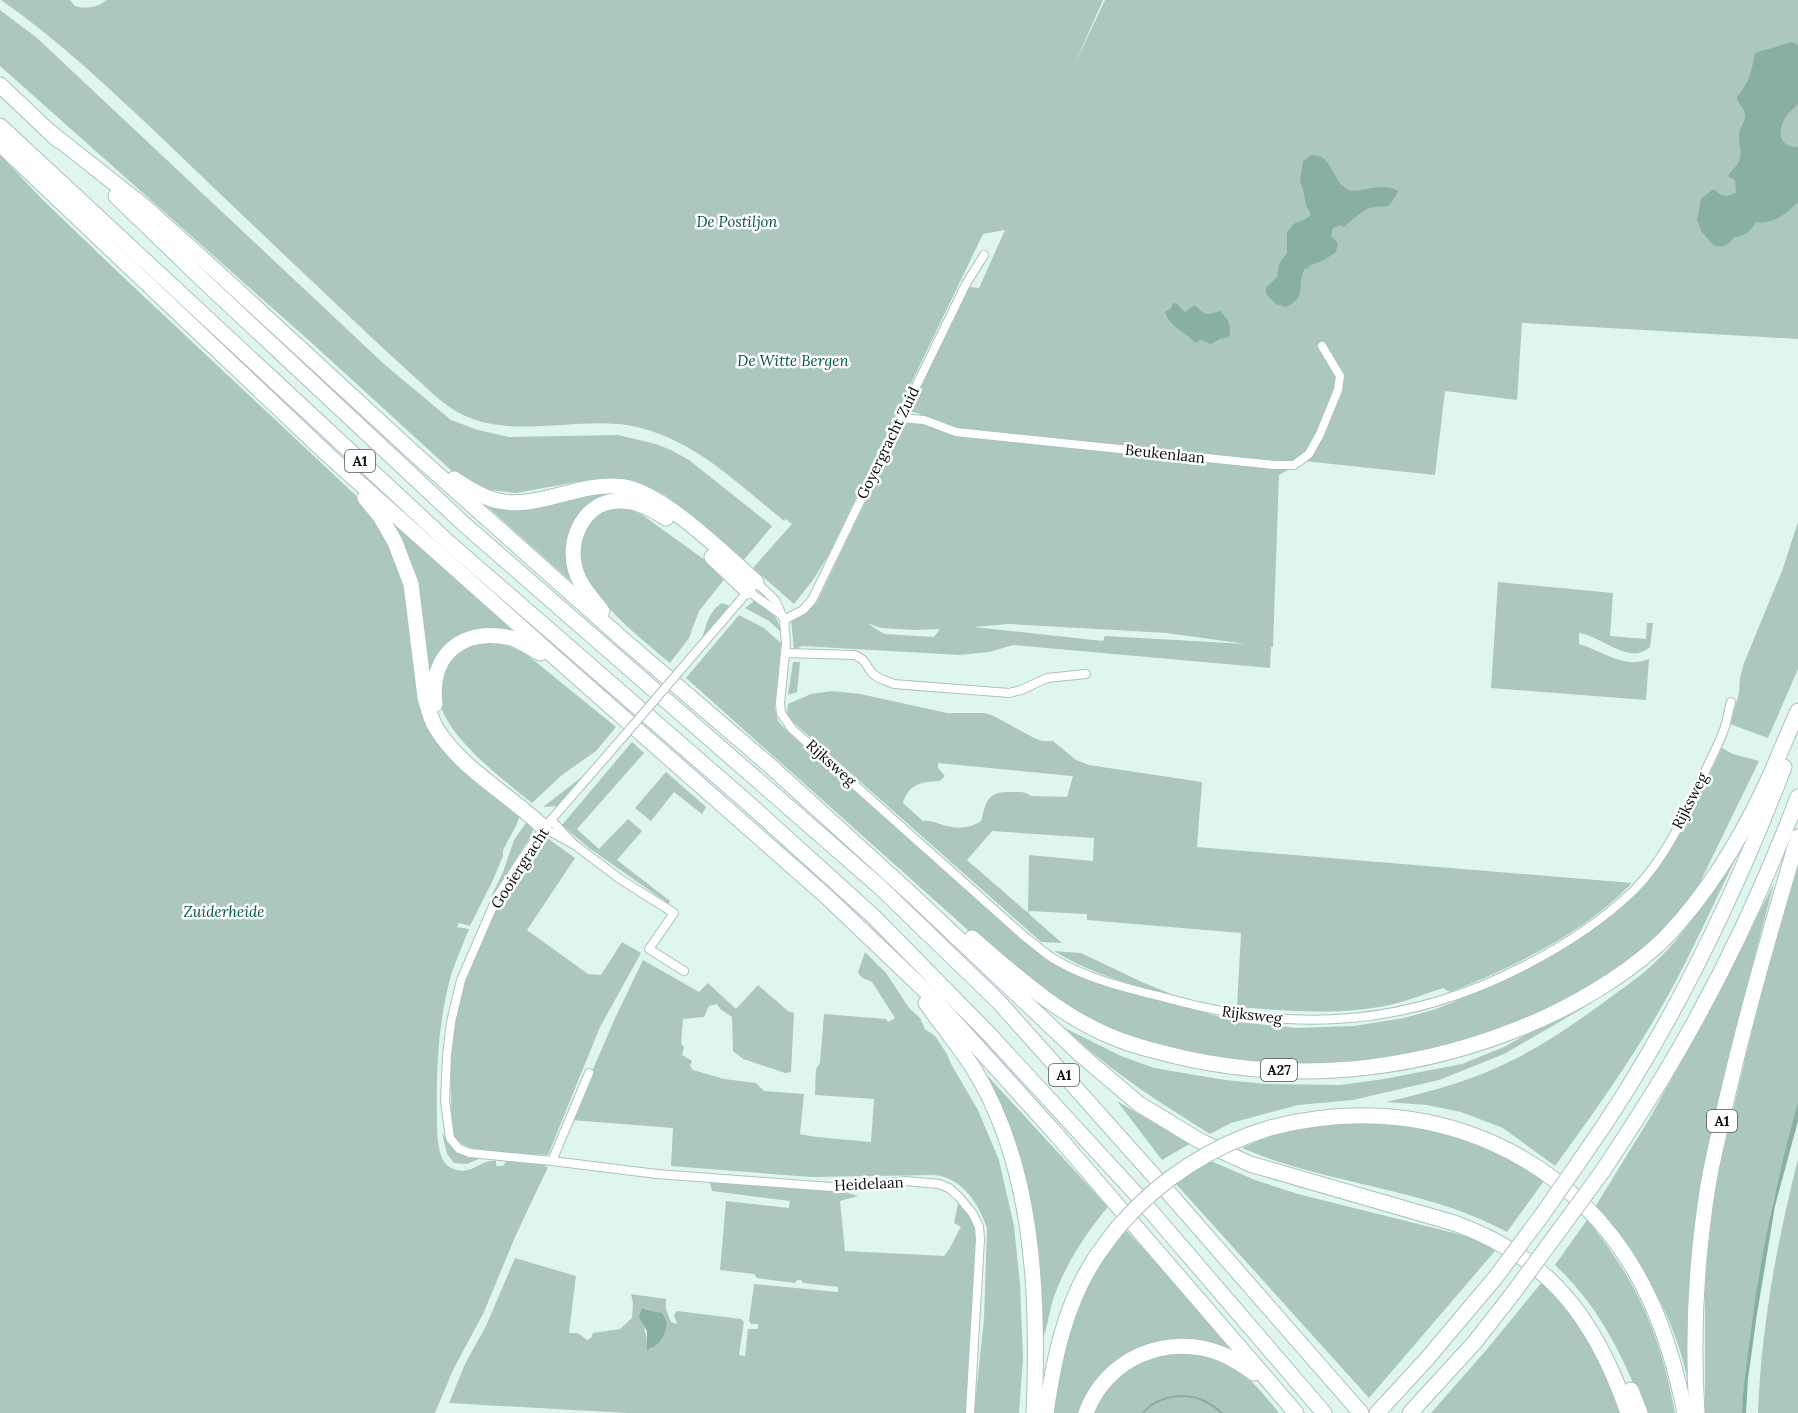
<svg xmlns="http://www.w3.org/2000/svg" width="1798" height="1413" font-family="Lora,serif">
  <rect width="100%" height="100%" fill="#dff6ee"/>
  <!-- green -->
  <g fill="#acc8bd" fill-rule="evenodd">
    <path d="M1,0h69l5,6c12,3 21,2 32,-6h996l-29,66 31,-66h693v339l-276,-16 -5,77 -72,-9 -10,84 -131,-14 -25,14 -6,172h-2l-1,21 -257,-23 -24,7 -29,3 -158,-9 -8,4 -3,-30 12,-7 14,-11 88,-182 12,3 3,-9 -11,-3 60,-124 10,1 26,-58 -22,4 -155,322 -15,24 -19,24 -41,-36 39,-44 -6,-5 -2,2c-49,-40 -100,-91 -166,-97 -53,-5 -116,16 -164,-14 -16,-10 -30,-25 -45,-38 -25,-23 -50,-46 -75,-70 -57,-54 -114,-108 -170,-162 -52,-49 -104,-99 -163,-140zM867,623l14,5 35,2 24,-1 -6,8 -50,-3zM1008,624l159,9 79,11 -141,-8 -2,5 -129,-14z"/>
    <path d="M0,10l37,28 347,326 67,56 27,10 31,7 109,-2 38,9 15,6 18,10 83,66 -29,35 -78,-66 -26,-12 -22,-4h-24l-77,14 -35,-4 -28,-17 -139,-127 -314,-279z"/>
    <path d="M0,155l44,46 76,73 246,231 29,51 12,43 17,111 96,105 -4,11 -13,24v6l-10,24 -23,46 -11,-3 -2,4 12,2c-6,15 -12,29 -17,43 -14,48 -16,97 -15,146 0,13 0,40 11,48 22,14 32,-8 48,-5v5h7l3,-5 41,2 -2,4h3l-33,70 -31,75 -31,58 -18,43h-435z"/>
    <path d="M592,492l25,2 -13,2 -19,12 -10,77 -94,-84z"/>
    <path d="M609,507l20,2 12,5 86,62 -28,35 -10,27 -19,25c-30,-26 -95,-74 -91,-118 0,-5 5,-11 7,-16 2,-4 4,-10 7,-13 3,-4 11,-6 16,-9z"/>
    <path d="M381,512l142,128 -53,-6 -40,53 -10,-68z"/>
    <path d="M1798,522v147l-30,69 -38,-14 9,-31 1,-15 4,-15 38,-92z"/>
    <path d="M1498,582l115,11 -3,43 36,3 1,-16h6l-3,24c-21,19 -48,-11 -71,-14v11c15,4 41,20 56,18 5,0 10,-2 14,-3l-3,41 -155,-12z"/>
    <path d="M754,601c15,5 24,15 27,31l-12,-11 -24,-13z"/>
    <path d="M722,603l8,3 -28,33c4,-14 7,-28 20,-36z"/>
    <path d="M739,615l25,13 17,15 -6,65 3,13 9,10 258,228 17,9 34,14 142,40 58,6 58,-2 50,-8 32,-9 55,-22 32,-15 46,-27 94,-85 28,-48 31,-64 11,6 26,7 -67,138 -45,49 -59,44 -117,51 -138,26 -148,-11 -88,-28 -119,-91 -292,-261z"/>
    <path d="M479,641l26,3 21,10 90,73 -20,24 -34,24 -30,28c-27,-22 -96,-73 -93,-111 1,-4 3,-9 4,-13 2,-6 2,-13 5,-18 6,-11 21,-15 31,-20z"/>
    <path d="M793,662h7l-3,30 -9,3z"/>
    <path d="M832,691l28,3 87,19h37l10,3 40,22 8,3h11l23,19 13,5 113,17 -5,65 435,36c-47,50 -119,84 -182,109l-7,-4c-16,5 -33,12 -49,16 -51,12 -106,7 -157,3l4,-74 -154,-13v-6l-58,-3v3l33,29 -21,-1 -248,-220 -6,-8 1,-10 23,-10zM938,763l134,13h1l-6,21 -36,-1c-6,-5 -11,-4 -19,-4 -25,-1 -25,8 -31,29 -12,8 -24,8 -38,4 -8,-2 -12,-5 -20,-4l-20,-18c6,-20 19,-21 37,-22l5,-5 -7,-8zM992,831l102,7 -1,23 -64,-6 -1,58 -61,-53z"/>
    <path d="M632,742l12,11 -67,76 22,20 29,-30 14,12 -25,29 53,41 -1,3 -80,-56 -27,-23z"/>
    <path d="M666,772l40,35 -4,7 -28,-22 -23,29 -16,-13z"/>
    <path d="M587,773l-28,33 -16,1z"/>
    <path d="M528,820l3,1 2,8 -1,6 -9,13 -33,51 13,-27 11,-32z"/>
    <path d="M546,837l29,21 -48,72 61,44 13,1 21,-33 19,11 -41,74 -52,128c-22,-1 -73,1 -90,-14 -4,-4 -4,-8 -6,-13 -1,-17 -1,-34 -1,-51 -1,-9 -3,-18 -2,-27 9,-80 46,-153 97,-213z"/>
    <path d="M1739,852c-21,42 -40,85 -62,127 -35,66 -78,127 -122,187l-52,-38 -42,-16 -34,-7 -41,-3c44,-10 88,-22 129,-43 32,-16 63,-38 92,-59 14,-11 30,-21 43,-33 36,-32 62,-76 89,-115z"/>
    <path d="M1798,856v246l-25,98 -15,84 -13,88 -3,41h-37v-134l10,-93 50,-210z"/>
    <path d="M1774,883l-32,122 -41,175 -5,45 -8,156c-14,-66 -48,-124 -93,-174l53,-86 59,-105z"/>
    <path d="M1054,951l27,2 63,30 47,19c-47,-14 -95,-25 -137,-51z"/>
    <path d="M865,952l21,21 23,35 11,10 5,11 10,7 12,18 4,10 27,46 21,50 15,66 6,57 3,75 -4,55h-45l10,-94 3,-90c-7,-24 -25,-52 -53,-54l-123,2 -140,-11 2,-38 -102,-8 45,-104 27,-56 56,32 9,-9 28,26 22,-24 30,26 6,2 -3,59 -6,1 -42,-14 -10,-8 -1,-34 -12,-8 -3,-5 -8,2 -5,11 -21,2 -2,24 3,4 -2,8 10,6 -2,5 3,4 31,9 32,4 8,8 40,3 -4,40 16,3 55,5 3,-43 -59,-4 1,-26 4,-6 4,-49 62,5 2,3 7,-4 -23,-36c-6,-3 -11,-3 -14,-10z"/>
    <path d="M1583,1003l2,4 -81,47 -65,26 -86,20 -55,5 -67,18 -21,11c-51,-32 -102,-64 -145,-106l56,28 33,12 71,12 42,4 73,1 44,-6 78,-15 42,-17z"/>
    <path d="M985,1073l123,134c-22,25 -46,63 -56,96 -3,12 -5,24 -9,36l-8,-117 -20,-82z"/>
    <path d="M1117,1101l25,15 49,27 -29,17z"/>
    <path d="M1382,1122c18,3 38,3 56,8 38,11 74,28 106,51l-37,51c-82,-45 -180,-47 -265,-84l31,-14 36,-9z"/>
    <path d="M442,1133c12,17 18,22 39,25l-14,6 -13,-1 -7,-9z"/>
    <path d="M1798,1159v254h-40c3,-85 19,-171 40,-254z"/>
    <path d="M1211,1161l44,19 43,14 164,41 25,10 8,6 -126,147 -193,-214z"/>
    <path d="M710,1182l130,9 18,5 -18,5 5,50 99,5c8,-9 10,-18 17,-29l-7,-4 5,-24 12,20 5,13 -10,181h-339l-178,-10 16,-39 21,-38 29,-68 61,18 -7,57h9l9,7 4,-2 2,-5 27,-4 12,-11 1,-15 -2,-9 35,5v10l5,13 6,2 -3,-9 3,-4 64,8 3,3 -5,33 6,1 3,-27h10v-5h-7l-2,-3 5,-37 84,8v-5l-35,-4 -2,-3h-4l-2,3 -38,-5 -3,-4 -34,-4 6,-69 63,7 1,-7 -78,-10zM644,1308l15,4 8,10c-1,13 -7,19 -17,28l-3,-1c1,-9 -2,-16 -3,-25 -1,-5 0,-11 0,-16z"/>
    <path d="M1587,1220c50,60 74,116 88,193h-30c-21,-56 -46,-107 -90,-148z"/>
    <path d="M1125,1229l69,74 48,57 -94,-14 -68,67h-27l14,-76 20,-55z"/>
    <path d="M1542,1282c41,41 59,80 82,131h-193l57,-65z"/>
    <path d="M1179,1352c11,2 23,2 33,5 31,11 47,31 67,56h-187c10,-22 28,-43 51,-53 10,-5 25,-6 36,-8z"/>
  </g>
  <!-- water -->
  <g fill="#87b0a2">
    <path d="M1792,42l6,3v59c-3,4 -8,7 -11,11 -10,14 -10,32 11,32v55c-11,12 -26,23 -42,20 -5,9 -11,14 -21,15 -9,9 -8,10 -21,9l-12,-14 -5,-12 4,-21 11,-9h3l6,5 6,1 9,-3 -1,-13 -7,-4c3,-6 9,-9 11,-15 4,-9 0,-15 0,-24 -1,-8 7,-15 6,-23 -1,-8 -8,-10 -8,-17 12,-14 15,-27 18,-44z"/>
    <path d="M1312,155c16,-1 19,16 27,27 3,4 7,6 12,9 15,0 32,-9 47,0 -12,25 -12,11 -31,18 -3,1 -20,15 -23,18l-3,-2 -8,3 -2,8 7,7 -2,9 -12,8 -15,6 -1,1 2,2 -5,-1c-9,16 3,31 -20,39l-9,-3 -10,-10v-6l11,-11 2,-13 8,-11v-21l8,-9 9,-3 6,-4v-4l-4,-6 -3,-17 -3,-7 3,-21z"/>
    <path d="M1176,303l9,9 10,-7c11,11 11,11 25,6 8,7 12,15 9,26l-9,2 -9,5 -10,-4 -6,3c-9,-12 -25,-15 -30,-31l7,-5v-3z"/>
    <path d="M1798,1102v19l-23,85 -18,108 -9,65 -2,34h-4c1,-31 6,-61 10,-91 10,-75 26,-148 46,-220z"/>
    <path d="M642,1308l20,5 5,9c-1,14 -7,22 -20,29v-20l-8,-14z"/>
  </g>
  <g fill="none" stroke-linecap="round" stroke-linejoin="round">
    <!-- stream -->
    <path stroke="#87b0a2" stroke-width="2" d="M1143,1413c11,-15 36,-20 54,-15 9,3 18,9 25,15"/>
    <!-- minor casing -->
    <g stroke="#acc2ba" stroke-width="10">
      <g id="minor">
        <path d="M900,418l24,2 32,12 318,33h20l15,-11 11,-20 18,-44 2,-14 -18,-30"/>
        <path d="M748,591l31,22"/>
        <path d="M784,620l19,-10 9,-10 154,-316 18,-29"/>
        <path d="M786,653l69,2c13,7 9,8 17,18 5,6 15,8 22,11l115,9 12,-3 26,-12 39,-4"/>
        <path d="M683,667l73,-85 19,18 9,20 2,24 -6,59 1,10 11,16 233,208c10,7 19,16 29,22 35,21 76,30 116,40 126,35 239,27 356,-34 39,-20 76,-44 108,-75 32,-32 51,-76 70,-116 6,-14 14,-28 19,-42 4,-9 5,-20 8,-30"/>
        <path d="M623,737l-79,91 -21,29 -26,40 -36,83 -10,42 -4,33 -2,46 5,37 9,11 11,4 82,8 105,13 188,14 61,-7 33,3 10,4 10,9 14,17 6,13 1,12 -10,174"/>
        <path d="M551,820l21,22"/>
        <path d="M544,828l31,17 45,34 54,34 -25,36 35,22"/>
        <path d="M552,1161l37,-88"/>
      </g>
    </g>
    <!-- motorway casing -->
    <g stroke="#acc2ba" stroke-width="17">
      <g id="motorway">
        <path d="M0,85l58,55"/>
        <path d="M0,126l449,417 299,260 125,113 115,117 149,162 187,218"/>
        <path d="M51,133l95,75 69,62 202,186 202,180 149,128 143,130 169,160 59,50 61,37 50,23 204,59c96,34 142,97 174,190"/>
        <path d="M0,144l328,311 240,214 258,227 109,104 120,133 241,280"/>
        <path d="M116,196l89,86 260,243 415,362 119,115 155,174 207,237"/>
        <path d="M454,479c14,9 28,18 44,22 43,9 83,-21 126,-14 39,6 102,68 132,95"/>
        <path d="M365,498l15,18 15,26 16,42 14,113c3,11 5,21 11,31 26,42 73,66 108,100"/>
        <path d="M712,557l36,34"/>
        <path d="M602,611c-10,-13 -23,-26 -27,-43 -8,-30 10,-67 44,-67 17,-1 33,8 47,17"/>
        <path d="M435,704c-6,-50 28,-77 76,-66 10,3 20,10 29,15"/>
        <path d="M972,938c45,39 91,81 148,102 21,8 43,13 64,18 123,27 248,11 362,-41 41,-19 88,-48 120,-80 44,-46 77,-102 103,-159 10,-22 19,-45 29,-67"/>
        <path d="M926,1003c15,21 32,42 46,63 63,100 67,233 62,347"/>
        <path d="M1270,1128c154,-42 313,25 380,172 17,36 27,74 35,113"/>
        <path d="M1581,1159c85,-120 150,-254 203,-392"/>
        <path d="M1602,1172c20,-30 40,-61 59,-92 54,-89 100,-185 137,-283"/>
        <path d="M1631,1390l9,23"/>
        <path d="M1046,1413c8,-55 19,-109 50,-156"/>
        <path d="M1086,1413c20,-55 82,-81 136,-59 12,5 22,12 32,19"/>
        <path d="M1377,1413l49,-53 69,-82"/>
        <path d="M1410,1413l65,-71 39,-50"/>
        <path d="M1697,1413c-5,-76 -1,-152 11,-227 4,-24 10,-48 15,-71 21,-94 48,-186 75,-278"/>
      </g>
    </g>
    <!-- minor -->
    <use href="#minor" stroke="#fff" stroke-width="8"/>
    <!-- motorway -->
    <use href="#motorway" stroke="#fff" stroke-width="15"/>
    <!-- minor-bridge casing -->
    <g stroke="#acc2ba" stroke-width="10" stroke-linecap="butt">
      <path id="minor-bridge" d="M623,737l60,-70"/>
    </g>
    <!-- motorway-bridge casing -->
    <g stroke="#acc2ba" stroke-width="17" stroke-linecap="butt">
      <g id="motorway-bridge">
        <path d="M1096,1257c8,-11 16,-23 25,-33 39,-45 92,-79 149,-96"/>
        <path d="M1495,1278l47,-63 39,-56"/>
        <path d="M1514,1292l88,-120"/>
      </g>
    </g>
    <!-- minor-bridge -->
    <use href="#minor-bridge" stroke="#fff" stroke-width="8"/>
    <!-- motorway-bridge -->
    <use href="#motorway-bridge" stroke="#fff" stroke-width="15"/>
  </g>
  <g text-anchor="middle" stroke-width="5" stroke-linejoin="round" paint-order="stroke">
    <!-- shield labels -->
    <g fill="#fff" stroke="#515654" stroke-width="1.5">
      <rect x="345" y="450" width="30" height="22" rx="4.5"/>
      <rect x="1261" y="1059" width="36" height="22" rx="4.5"/>
      <rect x="1049" y="1064" width="30" height="22" rx="4.5"/>
      <rect x="1707" y="1110" width="30" height="22" rx="4.5"/>
    </g>
    <g font-size="14" font-weight="bold" fill="#060e0b">
      <text x="360" y="466">A1</text>
      <text x="1279" y="1075">A27</text>
      <text x="1064" y="1080">A1</text>
      <text x="1722" y="1126">A1</text>
    </g>
    <!-- park labels -->
    <g font-size="15" font-style="italic" fill="#005542" stroke="#fff">
      <text x="737" y="227">De Postiljon</text>
      <text x="793" y="366">De Witte Bergen</text>
      <text x="224" y="917">Zuiderheide</text>
    </g>
    <!-- street labels -->
    <g font-size="15" fill="#060e0b" stroke="#fff">
      <text transform="translate(888 443) rotate(-64)" y="5">Goyergracht Zuid</text>
      <text transform="translate(1165 454) rotate(6)" y="5">Beukenlaan</text>
      <text transform="translate(831 763) rotate(42)" y="5">Rijksweg</text>
      <text transform="translate(1690 801) rotate(-63)" y="5">Rijksweg</text>
      <text transform="translate(520 868) rotate(-57)" y="5">Gooiergracht</text>
      <text transform="translate(1252 1015) rotate(7)" y="5">Rijksweg</text>
      <text transform="translate(869 1184) rotate(-3)" y="5">Heidelaan</text>
    </g>
  </g>
</svg>
